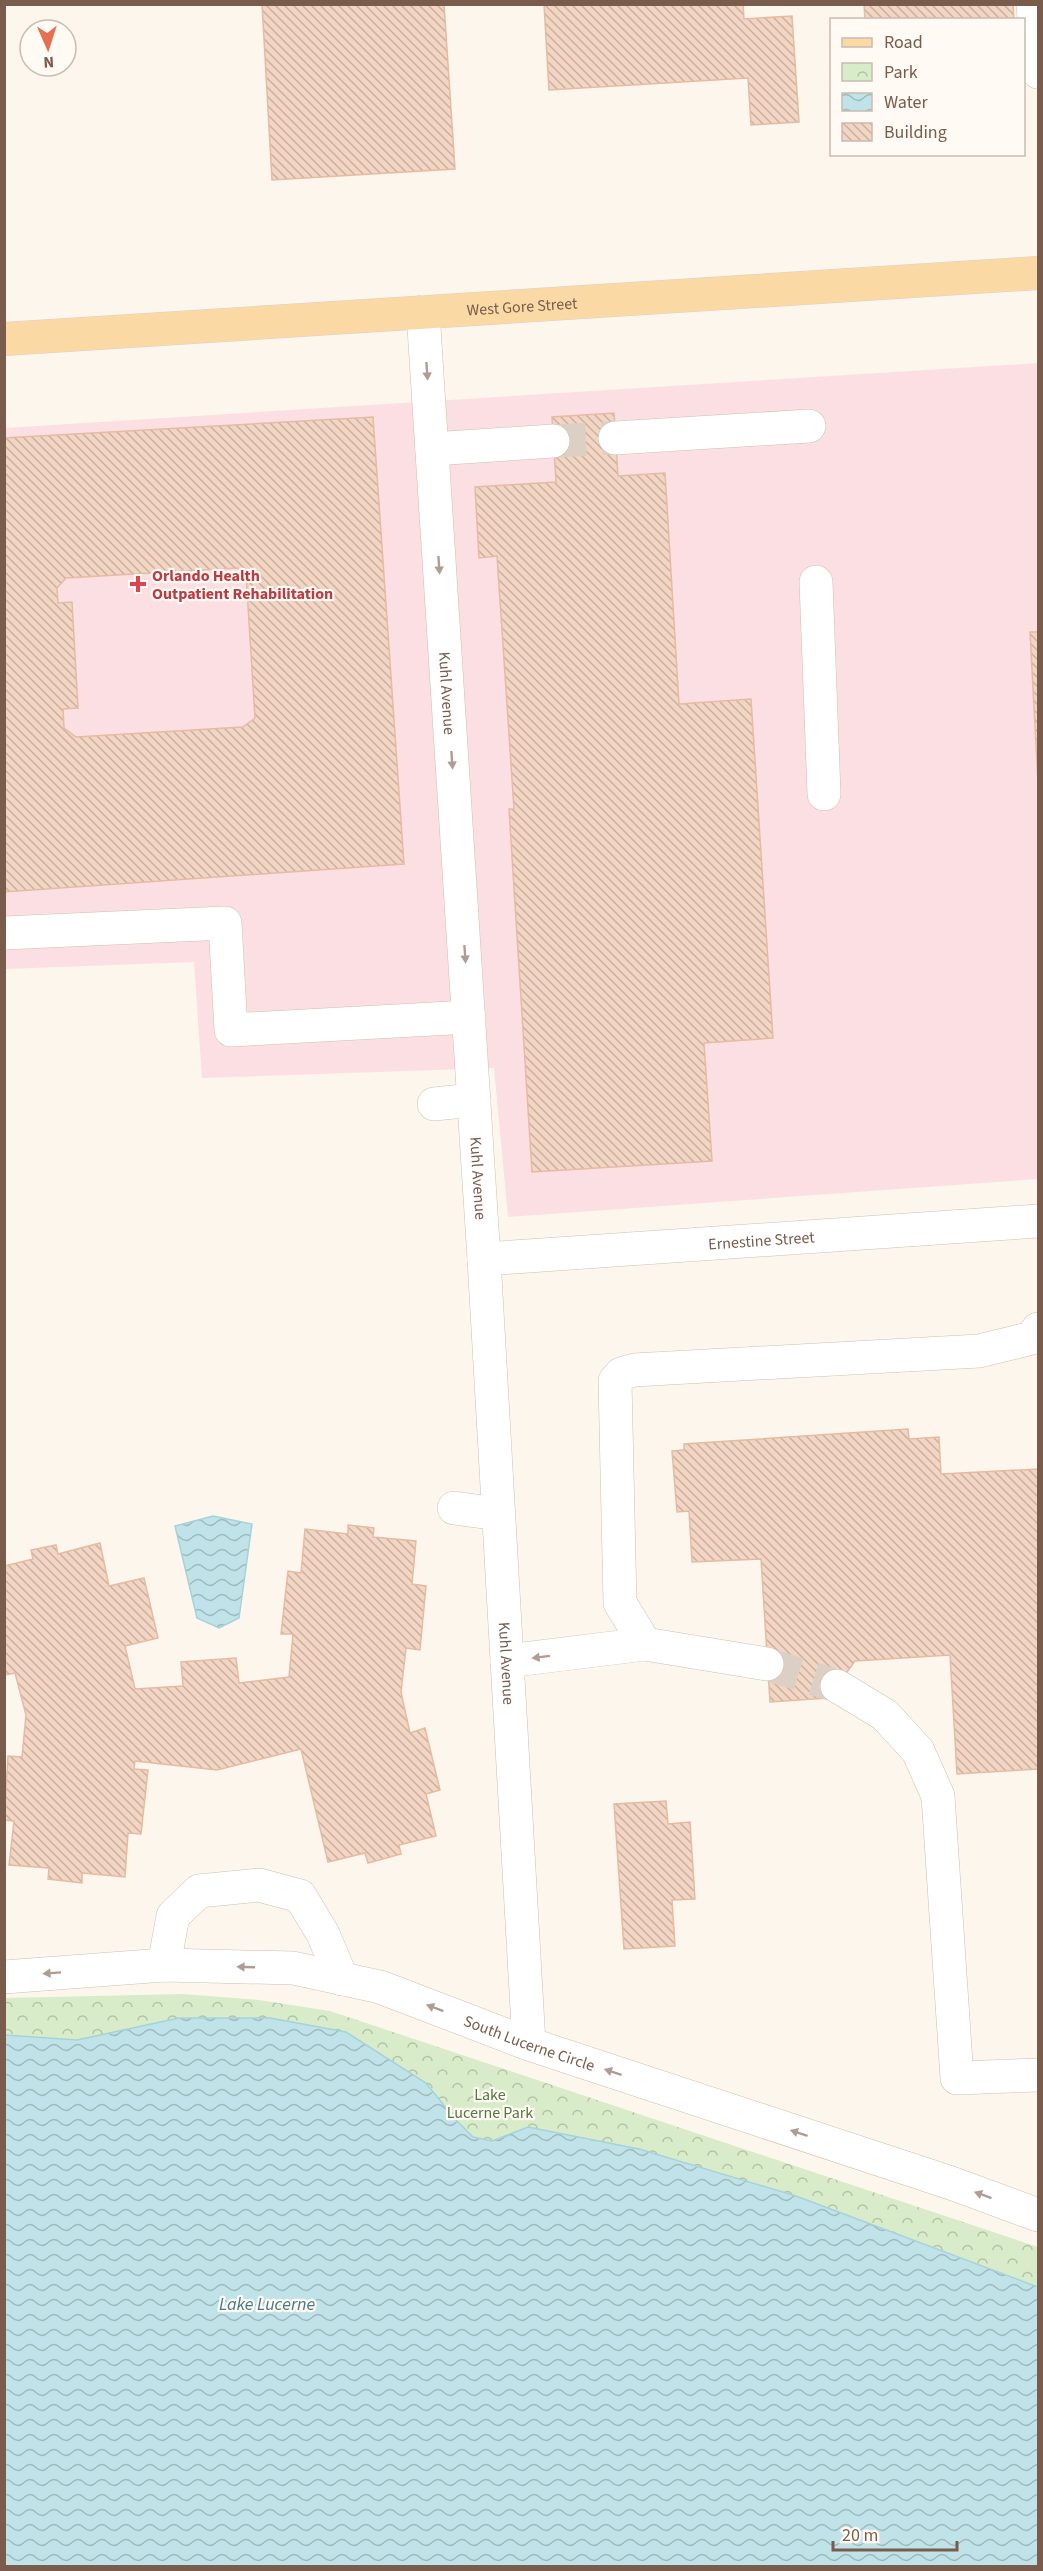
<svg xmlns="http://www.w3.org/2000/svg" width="1043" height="2571" font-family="'Source Sans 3',sans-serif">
  <defs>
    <pattern id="park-crowns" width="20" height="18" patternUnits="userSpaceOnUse" patternTransform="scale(1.5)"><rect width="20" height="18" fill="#d8ecc9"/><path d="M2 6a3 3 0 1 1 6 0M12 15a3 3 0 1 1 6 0" fill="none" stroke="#b4c2a5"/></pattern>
    <pattern id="water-waves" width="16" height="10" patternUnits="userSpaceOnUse" patternTransform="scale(1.5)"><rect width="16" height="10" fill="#bfe3e8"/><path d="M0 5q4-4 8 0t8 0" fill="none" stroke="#a0bbbe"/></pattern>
    <pattern id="building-back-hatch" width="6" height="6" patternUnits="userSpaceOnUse" patternTransform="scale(1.5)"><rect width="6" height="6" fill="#f3d5c3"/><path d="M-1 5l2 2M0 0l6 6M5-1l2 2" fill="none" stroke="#cab0a1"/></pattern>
  </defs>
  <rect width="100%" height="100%" fill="#fdf6ec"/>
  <!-- medical -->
  <path fill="#fbdfe3" d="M1038,363v816l-530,38 -14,-149 -292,10 -8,-116 -189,7v-541z"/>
  <!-- park -->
  <path fill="url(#park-crowns)" d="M182,1994l77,6 71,11 708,236v40l-242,-91 -157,-47 -111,-22 -36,14 -19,-4 -18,-18 -185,-101h-91l-102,22 -72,-5 -1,-37z"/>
  <!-- water -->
  <g fill="url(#water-waves)" stroke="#a5d3da" stroke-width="1.5">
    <path d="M213,1516l39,8 -13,94 -20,10 -22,-10 -22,-92z"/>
    <path d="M179,2018h91l76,14 80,51 29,36 18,18 19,4 36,-14 111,22 157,47 242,91v279h-1033v-531l72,5z"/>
  </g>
  <!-- building -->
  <g fill="url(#building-back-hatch)" stroke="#e6bba3" stroke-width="1.5" fill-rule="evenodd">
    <path d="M262,4h182l11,165 -183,11z"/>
    <path d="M544,4h199l1,15 48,-3 7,106 -48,3 -3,-47 -199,12z"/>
    <path d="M864,4h149l1,16h-149z"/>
    <path d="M614,413l4,63 47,-3 14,231 72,-5 22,339 -69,5 8,118 -180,11 -23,-363h5l-17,-253 -18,2 -4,-71 81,-5 -4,-65z"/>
    <path d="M373,417l31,447 -400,28v-454zM238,568l8,6 9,144 -12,9 -167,10 -12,-9 -1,-19 15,-1 -6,-106 -14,1 -1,-15 9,-10z"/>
    <path d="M1030,632h8v151z"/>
    <path d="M908,1429l1,10 30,-2 2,37 97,-5v300l-81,5 -7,-119 -95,6 -27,37 -58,4 -9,-143 -69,3 -3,-51 -12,1 -5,-61 12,-1v-6z"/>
    <path d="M348,1525l26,3 -1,9 43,4 -4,43 14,2 -6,64 -14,-2 -5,44 9,41 15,-5 15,62 -14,4 10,42 -37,9 2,9 -33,9 -3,-10 -37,9 -27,-113 -84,21 -82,-9 -1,8 14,1 -7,64 -13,-1 -3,44 -43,-4v10l-34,-4 1,-11 -40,-3 5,-44 -10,-1 4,-64 14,1 4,-42 -11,-42 -11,2v-109l29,-7 -2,-9 25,-5 2,9 42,-11 9,43 35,-8 14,60 -33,8 10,43 48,-3 -2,-24 55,-4 3,25 50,-6 4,-43h-12l7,-63 13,2 4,-44 43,5z"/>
    <path d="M666,1801l2,23 22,-2 5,77 -23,1 3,46 -51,3 -10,-145z"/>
  </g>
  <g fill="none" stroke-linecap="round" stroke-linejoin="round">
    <!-- minor-tunnel -->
    <g stroke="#dcd0c4" stroke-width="33" stroke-dasharray="33 16" stroke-linecap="butt">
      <path d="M553,441l62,-3"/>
      <path d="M767,1664l70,22"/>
    </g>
    <!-- minor casing -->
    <g stroke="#d1beb0" stroke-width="34">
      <g id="minor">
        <path d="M1033,4l5,68"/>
        <path id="s1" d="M423,312l61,947 45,785"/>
        <path d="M615,438l194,-12"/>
        <path d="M432,449l121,-8"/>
        <path d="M816,582l8,212"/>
        <path d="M4,933l221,-10 6,107 238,-13"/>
        <path d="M434,1104l40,-4"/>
        <path id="s2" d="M484,1259l554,-38"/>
        <path d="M454,1508l44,6"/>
        <path d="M645,1644l-25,-41 -5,-222 6,-7 13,-4 345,-19 53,-13 6,-9"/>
        <path d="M507,1661l138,-17 122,20"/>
        <path d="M837,1686l48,29 33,36 20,45 19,282 81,-3"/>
        <path d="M164,1965l9,-49 26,-25 60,-6 41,11 23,38 19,45"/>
        <path id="s3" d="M4,1977l160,-12 129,3 87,19 149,57 422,139 87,32"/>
      </g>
    </g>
    <!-- major casing -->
    <g stroke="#dad1cd" stroke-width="34">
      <g id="major">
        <path id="s4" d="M4,339l1034,-66"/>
      </g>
    </g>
    <!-- minor -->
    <use href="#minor" stroke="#fff" stroke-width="33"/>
    <!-- major -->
    <use href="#major" stroke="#fbd9a5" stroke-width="33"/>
  </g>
  <!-- one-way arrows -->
  <defs><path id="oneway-solid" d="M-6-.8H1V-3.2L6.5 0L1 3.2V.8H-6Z" transform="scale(1.5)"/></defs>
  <g fill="#af9d94">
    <use href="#oneway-solid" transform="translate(427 371) rotate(86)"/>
    <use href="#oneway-solid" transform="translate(439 565) rotate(86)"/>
    <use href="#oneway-solid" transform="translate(452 760) rotate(86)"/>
    <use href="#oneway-solid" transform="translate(465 954) rotate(86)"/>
    <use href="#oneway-solid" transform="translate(541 1657) rotate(173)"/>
    <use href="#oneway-solid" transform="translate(246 1967) rotate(-178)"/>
    <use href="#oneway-solid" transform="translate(52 1973) rotate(176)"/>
    <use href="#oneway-solid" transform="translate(435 2008) rotate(-159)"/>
    <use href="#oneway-solid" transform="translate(613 2072) rotate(-162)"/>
    <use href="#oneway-solid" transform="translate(799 2133) rotate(-162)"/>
    <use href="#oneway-solid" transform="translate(983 2195) rotate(-160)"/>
  </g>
  <!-- markers -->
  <path fill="#e0444e" stroke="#fffaf3" stroke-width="2" d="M135 575h6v6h6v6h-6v6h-6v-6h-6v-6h6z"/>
  <g text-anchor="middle" stroke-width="4.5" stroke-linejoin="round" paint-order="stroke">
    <!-- street labels -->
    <g font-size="16" fill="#7a5c4d" stroke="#fffaf3">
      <text dy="6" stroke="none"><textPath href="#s4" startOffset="519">West Gore Street</textPath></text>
      <text dy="6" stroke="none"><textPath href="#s1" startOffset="382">Kuhl Avenue</textPath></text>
      <text dy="6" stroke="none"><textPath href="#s1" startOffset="868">Kuhl Avenue</textPath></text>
      <text dy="6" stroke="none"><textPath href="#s2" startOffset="278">Ernestine Street</textPath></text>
      <text dy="6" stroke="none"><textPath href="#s1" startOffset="1354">Kuhl Avenue</textPath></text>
      <text dy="6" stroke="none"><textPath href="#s3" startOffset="538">South Lucerne Circle</textPath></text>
    </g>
    <!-- health labels -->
    <g font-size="16" font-weight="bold" fill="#be3a42" stroke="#fffaf3" text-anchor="start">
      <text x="152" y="581">Orlando Health<tspan x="152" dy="18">Outpatient Rehabilitation</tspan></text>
    </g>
    <!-- park labels -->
    <g font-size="16" fill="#537a41" stroke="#fffaf3">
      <text x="490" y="2100">Lake<tspan x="490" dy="18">Lucerne Park</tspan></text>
    </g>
    <!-- water labels -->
    <g font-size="18" font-style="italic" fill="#437c86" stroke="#fffaf3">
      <text x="267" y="2310">Lake Lucerne</text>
    </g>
  </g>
  <!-- border -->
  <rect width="1043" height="2571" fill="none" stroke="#7a5c4d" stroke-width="12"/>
  <!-- legend -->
  <rect x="830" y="18" width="195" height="138" fill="#fffaf3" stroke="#cabbb1" stroke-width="1.5"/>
  <rect x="842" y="38" width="30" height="9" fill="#fbd9a5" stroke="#cabbb1" stroke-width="1.5"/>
  <text x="884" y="48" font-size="18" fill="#7a5c4d">Road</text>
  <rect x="842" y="63" width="30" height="18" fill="url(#park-crowns)" stroke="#cabbb1" stroke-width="1.5"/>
  <text x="884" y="78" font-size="18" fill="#7a5c4d">Park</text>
  <rect x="842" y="93" width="30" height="18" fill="url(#water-waves)" stroke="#cabbb1" stroke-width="1.5"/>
  <text x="884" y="108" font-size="18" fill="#7a5c4d">Water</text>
  <rect x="842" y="123" width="30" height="18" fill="url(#building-back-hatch)" stroke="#cabbb1" stroke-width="1.5"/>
  <text x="884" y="138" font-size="18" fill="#7a5c4d">Building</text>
  <!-- north arrow -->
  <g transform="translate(48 48) rotate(177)"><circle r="28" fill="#fffaf3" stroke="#cabbb1" stroke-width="1.5"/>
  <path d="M0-4.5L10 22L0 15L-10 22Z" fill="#e76f51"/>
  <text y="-9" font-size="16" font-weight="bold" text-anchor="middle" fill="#7a5c4d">N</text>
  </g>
  <!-- scale -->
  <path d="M833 2541v9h124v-9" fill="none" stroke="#7a5c4d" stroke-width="3"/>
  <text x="842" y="2541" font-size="18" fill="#7a5c4d" stroke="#fffaf3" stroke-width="4.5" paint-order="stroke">20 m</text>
</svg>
